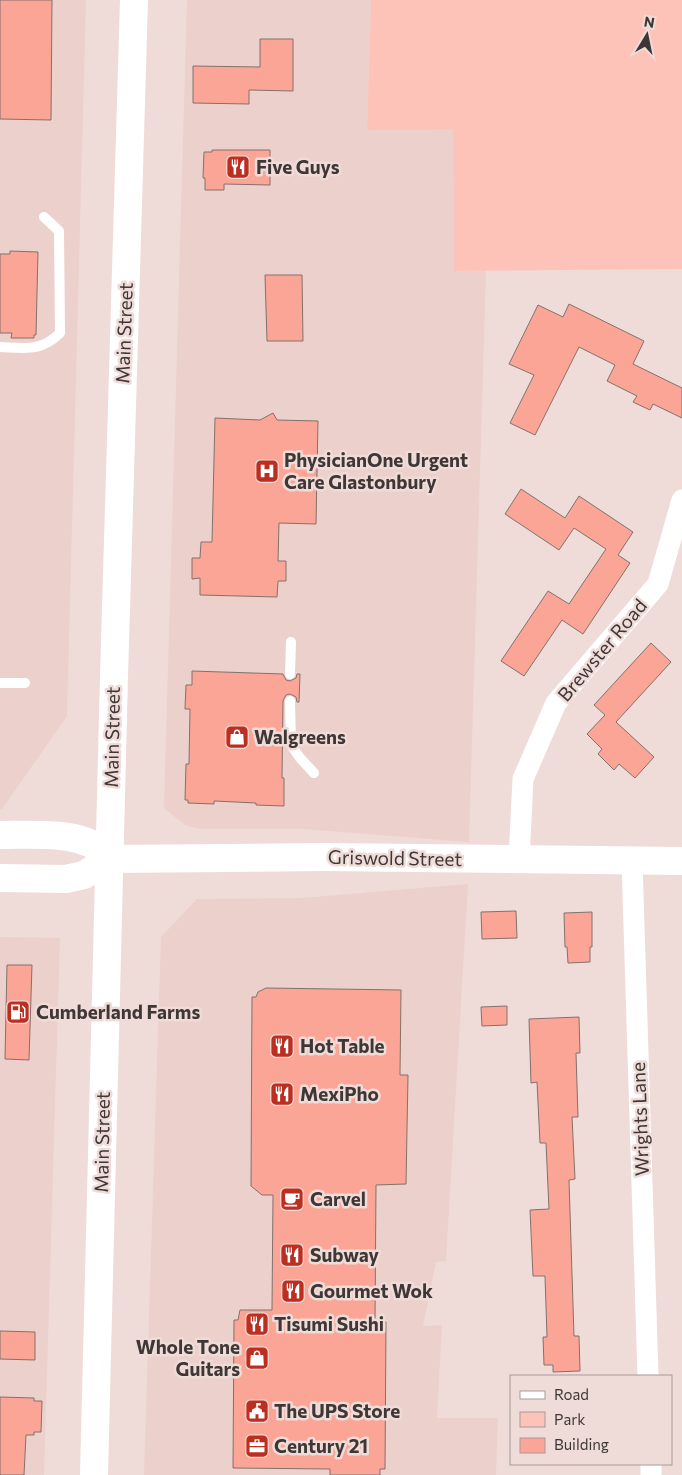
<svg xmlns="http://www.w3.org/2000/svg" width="682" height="1475" font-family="Commissioner,sans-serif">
  <rect width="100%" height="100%" fill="#efdcd8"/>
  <!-- built -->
  <g fill="#ecd0cb">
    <path d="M0,0h86l-19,716 -65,93h-2z"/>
    <path d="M187,0h184l-4,129h86l1,142h32l-17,571 -167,-13h-102l-15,-4 -21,-17z"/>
    <path d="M468,884l-22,377 -10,1 -13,64 19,-1 -5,93h61l-2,57h-352l17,-538 36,-38 105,-1z"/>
    <path d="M0,937l60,1 -16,537h-44z"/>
  </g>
  <!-- green -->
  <path fill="#fdc3b8" d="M371,0h311v269l-228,2 -1,-142 -86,1z"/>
  <!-- building -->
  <g fill="#fba596" stroke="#82716e">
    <path d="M0,0h52l-1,120 -51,-1z"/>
    <path d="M260,39h33v52l-44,-1v14l-56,-1v-37l67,1z"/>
    <path d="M212,150h58v35l-46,-1v6h-19v-12h-2l1,-26h8z"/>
    <path d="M10,251l28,1 -2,83h-2v3h-23l1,-5h-12v-79h10z"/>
    <path d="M265,275h37l1,66h-36z"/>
    <path d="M569,304l75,37 -11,23 49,24v30l-29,-14 -3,6 -17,-8 4,-6 -30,-15 8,-16 -36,-18 -44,88 -25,-12 24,-48 -25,-11 29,-59 25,12z"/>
    <path d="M273,413l4,7 41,1 -2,103 -37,-1 -1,38h8v20h-8l-1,16 -77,-2v-17l-8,1v-21h8l1,-16h11l3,-124 45,2z"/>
    <path d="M521,489l44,29 14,-22 54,36 -15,23 12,8 -47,71 -21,-14 -38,56 -23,-15 47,-70 21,13 37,-55 -32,-21 -15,22 -54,-36z"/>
    <path d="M651,643l20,19 -55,60 38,35 -19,21 -16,-14 -5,6 -16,-16 4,-5 -15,-15 18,-19 -11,-10z"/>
    <path d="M192,671l91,3 3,6 4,1 6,-3 1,-4h3l-1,28h-2l-1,-5 -6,-3 -4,1 -3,6 -1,77h2v28l-28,-1v-2l-42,-2v3l-26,-1v-3h-3l1,-36h3l1,-55h-5l1,-24h6z"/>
    <path d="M516,911l1,27 -35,1 -1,-27z"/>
    <path d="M592,912v35h-2v15l-22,1 -1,-16h-2l-1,-34z"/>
    <path d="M7,965h25l-3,95 -24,-1z"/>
    <path d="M266,988l135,2 -1,85h8l-2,109 -30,1 -1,137h11l-1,147h-5v6h-50v-6l-97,-1 1,-148h4l2,-10h32l1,-115h-11l-11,-9 1,-189h4l2,-5z"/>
    <path d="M507,1006v19l-25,1 -1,-19z"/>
    <path d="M579,1017l1,36h-4l2,64h-6l3,62 -6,1 5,156h5l1,35 -27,1v-7h-9l-1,-28h4l-2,-61h-12l-3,-66 19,-1 -3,-66h-6l-3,-61 -6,1 -2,-64z"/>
    <path d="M0,1331l35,1v28l-35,-1z"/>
    <path d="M0,1397l34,1v3h8l-1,31h-7v3h-8l-2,40h-24z"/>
  </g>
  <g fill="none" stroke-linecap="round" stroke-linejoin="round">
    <!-- lane -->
    <g stroke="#fff" stroke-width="10">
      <path d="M0,347c25,1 41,5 60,-14l-1,-102 -15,-14"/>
      <path d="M290,674l1,-32"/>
      <path d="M0,683h25"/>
      <path d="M290,701l1,44 9,13 14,15"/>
    </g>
    <!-- street -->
    <g stroke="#fff" stroke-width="21">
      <path d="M519,859l4,-80 33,-76 102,-119 24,-84"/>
      <path d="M632,861l16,515"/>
      <path d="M651,1464v11"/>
    </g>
    <!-- secondary -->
    <g stroke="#fff" stroke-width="28">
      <path d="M0,835c28,0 75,-4 98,13 4,3 7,7 11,11"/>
      <path d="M109,859l214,-2 359,4"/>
      <path d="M0,878l66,1 18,-4 25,-16"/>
      <path d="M94,1475l20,-799 20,-676"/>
    </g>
  </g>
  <!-- icons -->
  <defs>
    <g id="restaurant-square" transform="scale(1.25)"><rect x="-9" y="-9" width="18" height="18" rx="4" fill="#bc2f20" stroke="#efdcd8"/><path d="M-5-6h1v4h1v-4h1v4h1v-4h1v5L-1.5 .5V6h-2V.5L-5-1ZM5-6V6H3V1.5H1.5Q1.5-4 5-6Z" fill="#fff"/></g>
    <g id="hospital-square" transform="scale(1.25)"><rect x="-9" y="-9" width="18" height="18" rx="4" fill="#bc2f20" stroke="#efdcd8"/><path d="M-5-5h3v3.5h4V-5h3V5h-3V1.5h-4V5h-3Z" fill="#fff"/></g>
    <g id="shop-square" transform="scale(1.25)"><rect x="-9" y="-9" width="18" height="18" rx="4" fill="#bc2f20" stroke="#efdcd8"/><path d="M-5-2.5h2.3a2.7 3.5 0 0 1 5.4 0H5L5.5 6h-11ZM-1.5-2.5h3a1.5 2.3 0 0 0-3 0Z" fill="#fff"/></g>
    <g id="fuel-square" transform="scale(1.25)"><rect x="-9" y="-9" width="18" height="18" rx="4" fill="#bc2f20" stroke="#efdcd8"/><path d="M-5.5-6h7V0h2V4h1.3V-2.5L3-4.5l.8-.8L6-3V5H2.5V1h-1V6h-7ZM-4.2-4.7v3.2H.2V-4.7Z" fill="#fff"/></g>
    <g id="cafe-square" transform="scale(1.25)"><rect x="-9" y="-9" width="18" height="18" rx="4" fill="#bc2f20" stroke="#efdcd8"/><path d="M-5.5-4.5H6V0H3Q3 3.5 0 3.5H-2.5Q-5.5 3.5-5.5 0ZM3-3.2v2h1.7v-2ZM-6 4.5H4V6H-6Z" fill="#fff"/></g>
    <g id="civic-square" transform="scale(1.25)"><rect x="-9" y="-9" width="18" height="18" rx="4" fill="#bc2f20" stroke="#efdcd8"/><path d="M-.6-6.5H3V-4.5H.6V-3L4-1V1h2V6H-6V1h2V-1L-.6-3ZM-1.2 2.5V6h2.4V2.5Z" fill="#fff"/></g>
    <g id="office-square" transform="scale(1.25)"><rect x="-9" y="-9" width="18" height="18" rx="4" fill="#bc2f20" stroke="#efdcd8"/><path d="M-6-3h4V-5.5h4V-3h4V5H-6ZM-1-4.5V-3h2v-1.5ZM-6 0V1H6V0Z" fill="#fff"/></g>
  </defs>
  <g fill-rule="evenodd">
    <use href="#restaurant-square" x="238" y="167"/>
    <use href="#hospital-square" x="267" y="471"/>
    <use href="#shop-square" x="237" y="737"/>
    <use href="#fuel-square" x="18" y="1012"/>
    <use href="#restaurant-square" x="282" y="1046"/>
    <use href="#restaurant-square" x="282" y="1094"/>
    <use href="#cafe-square" x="292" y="1199"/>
    <use href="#restaurant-square" x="292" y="1255"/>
    <use href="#restaurant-square" x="293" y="1291"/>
    <use href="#restaurant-square" x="257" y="1324"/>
    <use href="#shop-square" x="257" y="1358"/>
    <use href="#civic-square" x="257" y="1411"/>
    <use href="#office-square" x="257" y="1446"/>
  </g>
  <g text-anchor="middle" stroke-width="5" stroke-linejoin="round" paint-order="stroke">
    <!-- poi labels -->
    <g font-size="19" font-weight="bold" fill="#3e3735" stroke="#efdcd8" text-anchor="start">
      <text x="256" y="174">Five Guys</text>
      <text x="284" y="467">PhysicianOne Urgent<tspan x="284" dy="22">Care Glastonbury</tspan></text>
      <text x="254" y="744">Walgreens</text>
      <text x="36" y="1019">Cumberland Farms</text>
      <text x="300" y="1053">Hot Table</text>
      <text x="300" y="1101">MexiPho</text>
      <text x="310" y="1206">Carvel</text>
      <text x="310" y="1262">Subway</text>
      <text x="310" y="1298">Gourmet Wok</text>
      <text x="274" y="1331">Tisumi Sushi</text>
      <text x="240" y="1354" text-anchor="end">Whole Tone<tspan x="240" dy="22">Guitars</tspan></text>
      <text x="274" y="1418">The UPS Store</text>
      <text x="274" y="1453">Century 21</text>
    </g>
    <!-- street labels -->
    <g font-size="19" fill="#3e3735" stroke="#efdcd8">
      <text transform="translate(124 333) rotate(-88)" y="7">Main Street</text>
      <text transform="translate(602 650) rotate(-50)" y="7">Brewster Road</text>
      <text transform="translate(112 737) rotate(-89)" y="7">Main Street</text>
      <text transform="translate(395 858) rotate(1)" y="7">Griswold Street</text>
      <text transform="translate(640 1119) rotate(-92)" y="7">Wrights Lane</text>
      <text transform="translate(102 1142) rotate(-89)" y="7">Main Street</text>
    </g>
  </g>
  <!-- legend -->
  <rect x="510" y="1375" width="162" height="90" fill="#efdcd8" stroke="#a89a97"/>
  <rect x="520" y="1391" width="25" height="8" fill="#ffffff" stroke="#a89a97"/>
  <text x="554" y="1400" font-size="15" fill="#3e3735">Road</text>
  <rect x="520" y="1412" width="25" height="15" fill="#fdc3b8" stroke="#a89a97"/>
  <text x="554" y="1425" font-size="15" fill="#3e3735">Park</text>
  <rect x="520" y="1438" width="25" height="15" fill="#fba596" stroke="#a89a97"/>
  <text x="554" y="1450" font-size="15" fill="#3e3735">Building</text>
  <!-- north arrow -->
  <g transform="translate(647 35) rotate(10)" stroke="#efdcd8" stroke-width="4" paint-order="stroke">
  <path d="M0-4L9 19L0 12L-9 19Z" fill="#3e3735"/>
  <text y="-8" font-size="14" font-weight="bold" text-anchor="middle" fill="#3e3735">N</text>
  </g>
</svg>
